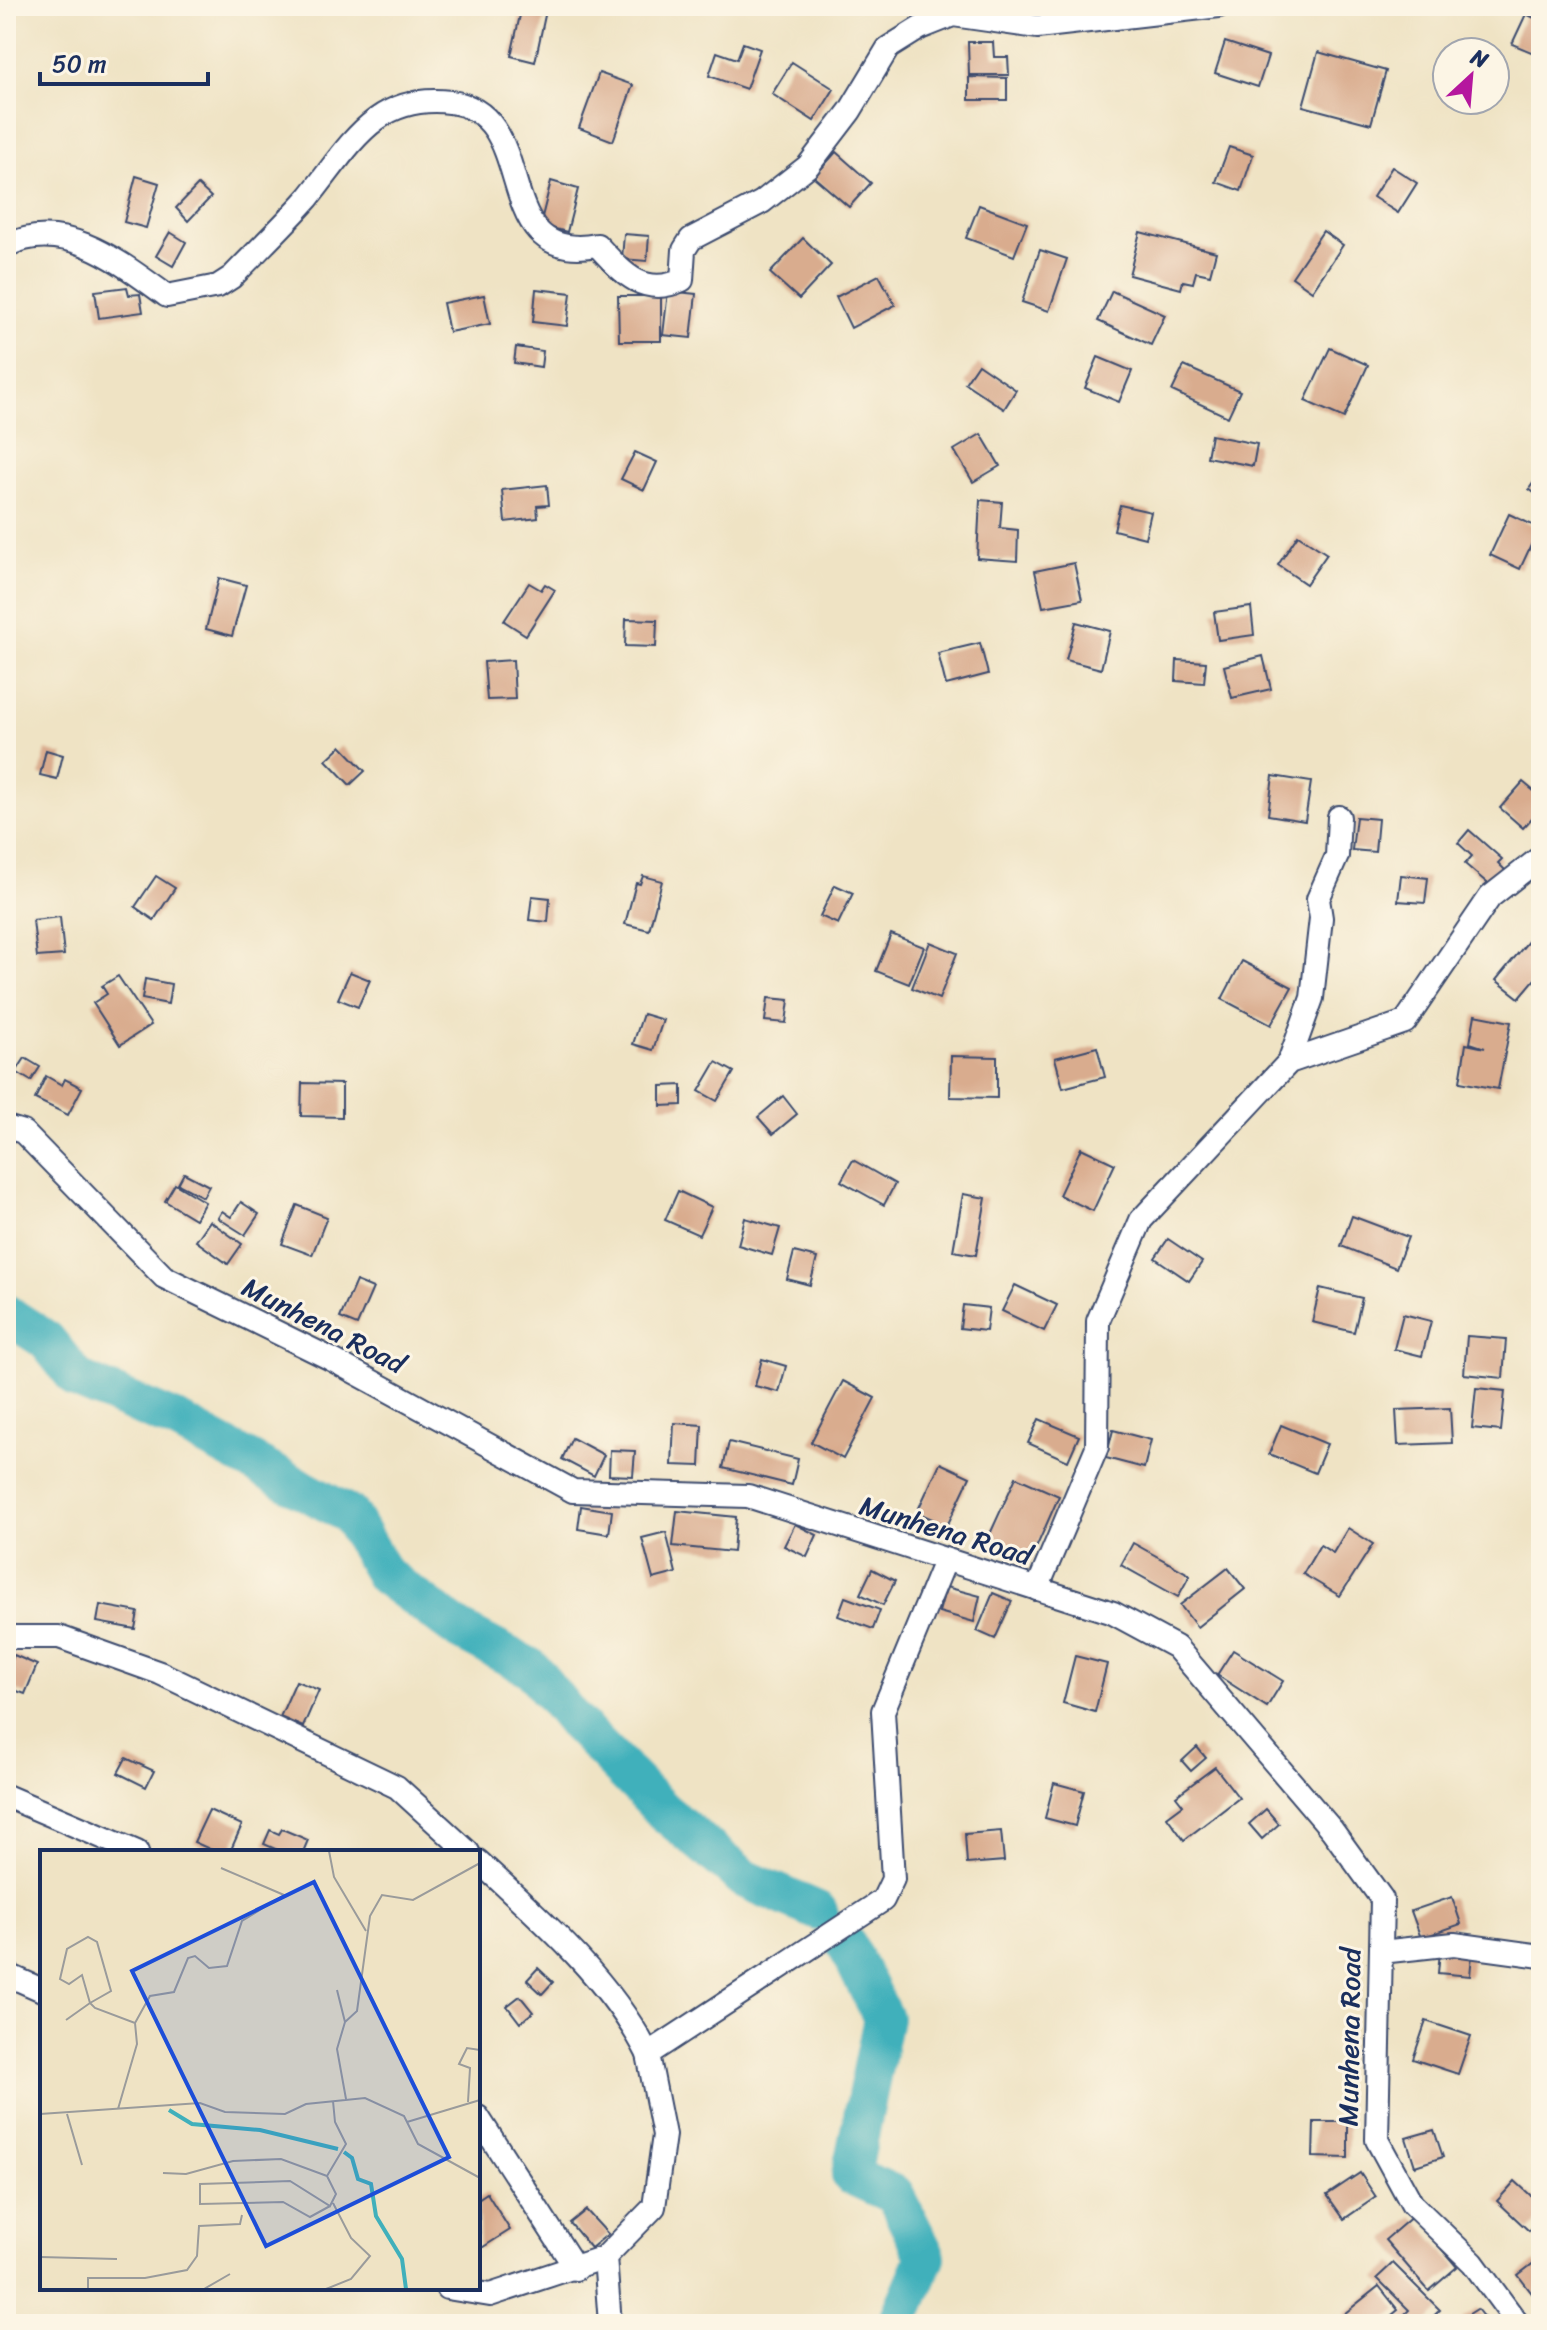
<svg xmlns="http://www.w3.org/2000/svg" width="1547" height="2330" font-family="Sriracha,sans-serif">
  <rect width="100%" height="100%" fill="#fcf5e5"/>
  <filter id="ink" filterUnits="userSpaceOnUse"><feTurbulence type="fractalNoise" baseFrequency=".0125" numOctaves="2"/><feDisplacementMap in="SourceGraphic" scale="16" xChannelSelector="R" yChannelSelector="G"/><feConvolveMatrix kernelMatrix="1 2 1 2 8 2 1 2 1" color-interpolation-filters="sRGB"/></filter>
  <filter id="wash" filterUnits="userSpaceOnUse"><feTurbulence type="fractalNoise" baseFrequency=".006" numOctaves="4" result="noise"/><feDisplacementMap in="SourceGraphic" scale="32" xChannelSelector="R" yChannelSelector="G"/><feGaussianBlur stdDeviation="1.8" result="paint"/><feColorMatrix in="noise" values="0 0 0 0 0 0 0 0 0 0 0 0 0 0 0 0 0 1.4 0 .05"/><feComposite in="paint" operator="in"/></filter>
  <g filter="url(#wash)">
    <rect width="100%" height="100%" fill="#efe3c4"/>
    <g fill="none" stroke-linecap="round" stroke-linejoin="round">
      <!-- river -->
      <g stroke="#40b0bb" stroke-width="40">
        <path d="M6,1314l40,26 32,40 100,42 172,93 34,60 75,55 72,38 42,52 91,92 81,67 73,32"/>
        <path d="M846,1944l37,74 -32,157 44,20 31,62 -29,67"/>
      </g>
    </g>
    <g id="blocks">
      <!-- building -->
      <g fill="#d9ac8e">
        <path d="M522,6h25l-12,56 -24,-6z"/>
        <path d="M1526,14l15,7v35l-29,-12z"/>
        <path d="M968,42h25l1,15h14l1,18h-40z"/>
        <path d="M1225,42l43,14 -10,31 -43,-14z"/>
        <path d="M743,43l17,6 -14,40 -37,-13 8,-24 20,7z"/>
        <path d="M1318,52l68,19 -15,53 -68,-18z"/>
        <path d="M792,62l42,27 -20,32 -42,-27z"/>
        <path d="M599,73l34,12 -20,56 -34,-13z"/>
        <path d="M969,77l38,1v22h-38z"/>
        <path d="M1229,147l24,8 -12,36 -25,-9z"/>
        <path d="M836,152l35,31 -22,24 -35,-30z"/>
        <path d="M1392,167l25,16 -19,30 -25,-16z"/>
        <path d="M136,176l23,7 -13,45 -22,-6z"/>
        <path d="M551,181l27,8 -11,43 -27,-7z"/>
        <path d="M198,185l13,12 -23,24 -12,-13z"/>
        <path d="M979,205l48,18 -13,33 -48,-18z"/>
        <path d="M1323,231l20,14 -31,46 -20,-14z"/>
        <path d="M170,232l16,10 -13,24 -17,-10z"/>
        <path d="M1140,232l76,20 -6,23 -14,-3 -3,11 -10,-2 -2,8 -52,-14z"/>
        <path d="M624,234l25,2 -2,25 -25,-2z"/>
        <path d="M803,238l28,27 -32,34 -29,-26z"/>
        <path d="M1040,250l27,9 -18,52 -27,-9z"/>
        <path d="M879,275l16,30 -44,23 -15,-31z"/>
        <path d="M127,287l2,8 11,-1 3,18 -44,6 -4,-27z"/>
        <path d="M536,289l35,4 -4,33 -34,-4z"/>
        <path d="M668,291l28,3 -5,44 -28,-3z"/>
        <path d="M1112,291l53,24 -14,30 -53,-24z"/>
        <path d="M484,295l6,29 -41,8 -6,-29z"/>
        <path d="M618,296h43v45h-42z"/>
        <path d="M516,347l27,4 -2,16 -27,-4z"/>
        <path d="M1330,348l38,17 -24,53 -39,-17z"/>
        <path d="M1098,357l34,14 -13,31 -34,-14z"/>
        <path d="M978,364l38,26 -12,19 -39,-26z"/>
        <path d="M1184,366l56,25 -12,26 -56,-26z"/>
        <path d="M981,434l19,32 -27,16 -19,-32z"/>
        <path d="M1211,435l46,9 -4,22 -46,-9z"/>
        <path d="M635,452l22,10 -13,28 -23,-11z"/>
        <path d="M1541,472v26l-12,-9z"/>
        <path d="M547,485l2,20 -12,1 1,12 -33,4 -3,-32z"/>
        <path d="M980,500l22,2 -2,26 18,2 -1,31 -40,-3z"/>
        <path d="M1120,505l31,7 -6,26 -31,-8z"/>
        <path d="M1509,514l30,14 -19,41 -30,-14z"/>
        <path d="M1298,535l29,19 -21,30 -28,-19z"/>
        <path d="M1074,563l8,37 -39,7 -8,-36z"/>
        <path d="M219,578l27,7 -14,51 -26,-7z"/>
        <path d="M529,583l12,7 4,-6 10,6 -29,45 -22,-14z"/>
        <path d="M1251,607l3,28 -36,5 -4,-28z"/>
        <path d="M626,619l31,1 -1,27 -31,-1z"/>
        <path d="M1076,622l34,9 -9,38 -35,-9z"/>
        <path d="M980,643l8,31 -42,11 -8,-32z"/>
        <path d="M1263,656l8,33 -39,9 -8,-32z"/>
        <path d="M513,660l2,39 -28,1 -3,-38z"/>
        <path d="M1177,660l29,2 -2,21 -28,-2z"/>
        <path d="M341,746l24,25 -15,14 -24,-25z"/>
        <path d="M46,750l17,5 -6,24 -17,-4z"/>
        <path d="M1273,776l38,6 -6,39 -37,-6z"/>
        <path d="M1523,782l18,15v11l-18,20 -23,-20z"/>
        <path d="M1356,817l22,2 -3,33 -23,-2z"/>
        <path d="M1469,830l33,29 -4,4 9,9 -14,16 -28,-24 7,-8 -14,-13z"/>
        <path d="M1401,875l27,3 -3,25 -27,-2z"/>
        <path d="M156,876l19,12 -21,32 -19,-13z"/>
        <path d="M643,876l19,5 -13,49 -24,-6 11,-41 4,1z"/>
        <path d="M835,885l18,8 -15,31 -18,-8z"/>
        <path d="M532,896l18,2 -2,24 -19,-2z"/>
        <path d="M60,917l4,38 -27,2 -4,-37z"/>
        <path d="M891,934l33,13 -15,37 -33,-13z"/>
        <path d="M1530,939l11,9v24l-22,26 -23,-18z"/>
        <path d="M930,942l27,11 -18,46 -27,-11z"/>
        <path d="M1242,961l50,26 -21,38 -49,-26z"/>
        <path d="M350,972l20,8 -12,27 -20,-8z"/>
        <path d="M118,976l33,49 -31,20 -27,-42 14,-9 -5,-8z"/>
        <path d="M145,979l26,5 -3,20 -26,-5z"/>
        <path d="M768,998l21,2 -3,23 -21,-2z"/>
        <path d="M643,1014l20,6 -10,30 -20,-6z"/>
        <path d="M1475,1015l36,7 -13,67 -38,-7 6,-38 19,4 -15,-5z"/>
        <path d="M1097,1047l8,30 -42,11 -8,-30z"/>
        <path d="M951,1056l46,1v41l-47,-1z"/>
        <path d="M25,1058l15,9 -9,14 -15,-9z"/>
        <path d="M716,1062l18,10 -17,29 -18,-10z"/>
        <path d="M46,1076l16,9 3,-6 17,9 -14,27 -33,-16z"/>
        <path d="M302,1083l40,1v33l-41,-1z"/>
        <path d="M682,1085v20l-21,1v-20z"/>
        <path d="M783,1096l14,18 -24,20 -15,-17z"/>
        <path d="M1081,1148l34,16 -22,47 -34,-16z"/>
        <path d="M853,1160l42,24 -11,21 -43,-24z"/>
        <path d="M184,1173l25,13 -6,11 -25,-13z"/>
        <path d="M175,1184l30,18 -10,17 -30,-18z"/>
        <path d="M678,1191l34,16 -13,28 -34,-15z"/>
        <path d="M963,1194l23,4 -10,57 -23,-4z"/>
        <path d="M241,1202l18,12 -14,21 -27,-17 4,-7 9,6z"/>
        <path d="M297,1205l30,12 -15,38 -30,-11z"/>
        <path d="M1352,1216l56,21 -12,31 -55,-22z"/>
        <path d="M745,1218l35,10 -8,27 -34,-10z"/>
        <path d="M210,1221l32,23 -14,20 -32,-23z"/>
        <path d="M1168,1239l34,23 -13,19 -34,-23z"/>
        <path d="M794,1252l23,6 -7,27 -23,-6z"/>
        <path d="M356,1281l17,7 -16,37 -17,-7z"/>
        <path d="M1015,1285l42,20 -13,26 -42,-20z"/>
        <path d="M1320,1288l42,10 -8,34 -42,-10z"/>
        <path d="M963,1305l26,3 -3,23 -26,-3z"/>
        <path d="M1403,1314l28,7 -9,35 -28,-7z"/>
        <path d="M1467,1336l39,3 -3,39 -39,-4z"/>
        <path d="M762,1359l24,7 -7,26 -24,-6z"/>
        <path d="M843,1381l32,17 -32,61 -32,-17z"/>
        <path d="M1476,1388l29,3 -4,40 -29,-3z"/>
        <path d="M1450,1408l2,35 -54,2 -2,-35z"/>
        <path d="M1039,1419l40,17 -11,25 -40,-18z"/>
        <path d="M674,1423l28,2 -2,41 -28,-1z"/>
        <path d="M1281,1425l46,19 -12,29 -46,-19z"/>
        <path d="M1113,1430l38,10 -7,28 -38,-10z"/>
        <path d="M572,1438l32,17 -10,21 -32,-17z"/>
        <path d="M729,1442l69,17 -6,26 -69,-17z"/>
        <path d="M610,1450l25,1 -2,25 -24,-1z"/>
        <path d="M940,1463l30,14 -23,49 -30,-14z"/>
        <path d="M1016,1477l43,19 -30,68 -44,-19z"/>
        <path d="M581,1506l31,5 -3,23 -31,-5z"/>
        <path d="M677,1511l59,6 -3,35 -60,-6z"/>
        <path d="M795,1524l22,11 -10,22 -23,-11z"/>
        <path d="M1348,1528l25,16 -33,52 -37,-22 17,-29 13,8z"/>
        <path d="M666,1532l10,41 -23,6 -11,-41z"/>
        <path d="M1133,1543l57,32 -12,22 -57,-32z"/>
        <path d="M1228,1568l17,21 -48,38 -17,-22z"/>
        <path d="M872,1569l23,12 -12,24 -23,-11z"/>
        <path d="M946,1587l34,9 -6,26 -35,-10z"/>
        <path d="M993,1593l19,8 -17,38 -18,-8z"/>
        <path d="M845,1597l35,13 -7,19 -35,-13z"/>
        <path d="M100,1605l38,7 -3,17 -38,-7z"/>
        <path d="M1233,1650l50,31 -16,26 -50,-32z"/>
        <path d="M14,1655l23,10 -12,29 -19,-7v-12z"/>
        <path d="M1075,1656l32,8 -12,48 -32,-9z"/>
        <path d="M296,1681l23,9 -16,37 -23,-10z"/>
        <path d="M1197,1747l9,11 -15,13 -9,-10z"/>
        <path d="M126,1758l28,13 -8,16 -28,-14z"/>
        <path d="M1215,1767l24,31 -55,42 -17,-23 16,-12 -7,-9z"/>
        <path d="M1054,1783l30,8 -9,35 -30,-8z"/>
        <path d="M1266,1809l13,15 -17,15 -13,-15z"/>
        <path d="M209,1810l33,15 -12,27h-14l-22,-10z"/>
        <path d="M282,1829l26,11 -5,12h-21l-18,-8 6,-14 9,4z"/>
        <path d="M1001,1831l3,30 -37,3 -2,-30z"/>
        <path d="M1452,1897l9,27 -40,14 -10,-27z"/>
        <path d="M1440,1951l32,3 -2,22 -32,-3z"/>
        <path d="M538,1968l15,14 -11,12 -15,-14z"/>
        <path d="M520,1996l13,16 -13,11 -13,-17z"/>
        <path d="M1426,2021l45,15 -13,38 -45,-15z"/>
        <path d="M1314,2122h34v36l-35,-1z"/>
        <path d="M1434,2130l9,27 -28,9 -9,-28z"/>
        <path d="M1360,2173l16,24 -32,22 -17,-24z"/>
        <path d="M1515,2181l26,24v13l-12,13 -32,-30z"/>
        <path d="M487,2193l23,37 -30,19 -2,-50z"/>
        <path d="M586,2210l22,24 -17,14 -21,-25z"/>
        <path d="M1413,2216l44,51 -28,24 -44,-51z"/>
        <path d="M1535,2262l6,9v19l-7,6 -16,-21z"/>
        <path d="M1393,2263l47,47 -15,14h-30l14,-14 -32,-32z"/>
        <path d="M1379,2286l19,24 -17,14h-29l-8,-10z"/>
        <path d="M1477,2309l12,15h-22l-4,-6z"/>
      </g>
    </g>
  </g>
  <g filter="url(#ink)">
    <use href="#blocks" fill-opacity="0" stroke="#3b4a6d" stroke-width="2"/>
    <g fill="none" stroke-linecap="round" stroke-linejoin="round">
      <!-- minor casing -->
      <g stroke="#3b4a6d" stroke-width="26">
        <g id="minor">
          <path d="M6,246c58,-30 115,17 161,50l51,-10 14,-9c25,-26 52,-52 76,-79 41,-50 66,-105 142,-96 93,11 36,164 147,143 25,27 46,53 85,35l2,-30 7,-11 71,-37 46,-36 42,-55 38,-63 32,-20 33,-13 84,12 182,-21"/>
          <path d="M1289,1062l23,-64 9,-80 -3,-19 19,-43 2,-39"/>
          <path d="M6,1127l17,5 141,145 165,81 244,133 175,5 365,117 63,34 156,183 50,69 -5,241 35,64 61,59 45,61"/>
          <path d="M1037,1589l60,-142 1,-126 43,-101 148,-158 116,-40 85,-125 51,-40"/>
          <path d="M6,1637h53l101,36 237,114 71,65"/>
          <path d="M6,1796l131,56"/>
          <path d="M478,1861c62,57 132,118 170,193"/>
          <path d="M1381,1952l73,-8 87,12"/>
          <path d="M6,1974l36,16"/>
          <path d="M478,2117l98,152"/>
          <path d="M605,2257l5,67"/>
          <path d="M447,2288l43,7 115,-38 49,-50 10,-72 -16,-81 235,-154 10,-21 -10,-168 62,-150"/>
        </g>
      </g>
      <!-- minor -->
      <use href="#minor" stroke="#fff" stroke-width="22"/>
    </g>
  </g>
  <g text-anchor="middle" stroke-width="6" stroke-linejoin="round" paint-order="stroke">
    <!-- street labels -->
    <g font-size="28" fill="#1b2f5e" stroke="#fcf5e5">
      <text transform="translate(324 1325) rotate(27)" y="10">Munhena Road</text>
      <text transform="translate(946 1530) rotate(17)" y="10">Munhena Road</text>
      <text transform="translate(1349 2037) rotate(-89)" y="10">Munhena Road</text>
    </g>
  </g>
  <!-- overview -->
  <g transform="translate(40 1850)">
    <rect width="440" height="440" fill="#efe3c4"/>
    <path fill="none" stroke="#40b0bb" stroke-width="4" d="M129,260l23,14 68,6 78,19M304,302l8,6 6,21 13,5 5,32 26,43 4,30"/>
    <path fill="none" stroke="#9a9b9b" stroke-width="2" d="M289,1l5,26 32,54M297,140l8,32M50,153l21,-12 -14,-49 -9,-5 -21,12 -7,30 9,5 13,-9 8,28 5,5 40,15 2,21 -19,65M26,170l24,-17M95,173l15,-27 24,-4 14,-34 7,-2 14,12 18,-2 15,-45 42,-26 -63,-27M306,249l-9,-50 8,-27 12,-11 13,-95 12,-21 31,5 67,-37M428,252l2,-34 -11,-4 8,-16 13,2M0,264l160,-11 25,9 60,2 21,-10 59,-6 39,18 14,28 62,34M27,264l15,51M367,272l73,-22M123,323l23,1 47,-13 48,-2 46,17M290,356l-20,11 -27,-15 -83,2v-20l90,-3 40,25 6,-12 -9,-18 19,-32 -11,-22 -2,-21M0,407l77,2M48,439v-11h57l42,-8 10,-14 2,-30 41,-2 2,-9M164,439l26,-15M286,439l25,-10 19,-23 -19,-18 -18,-35"/>
    <path fill="#1d4ed8" fill-opacity="0.15" stroke="#1d4ed8" stroke-width="4" d="M274,32l135,275 -183,89 -134,-275z"/>
    <rect width="440" height="440" fill="none" stroke="#1b2f5e" stroke-width="4"/>
  </g>
  <!-- margin -->
  <rect width="1547" height="2330" fill="none" stroke="#fcf5e5" stroke-width="32"/>
  <!-- north arrow -->
  <g transform="translate(1471 76) rotate(26)"><circle r="38" fill="#fcf5e5" stroke="#a2a6af" stroke-width="2"/>
  <path d="M0-6L14 30L0 20L-14 30Z" fill="#b5179e"/>
  <text y="-12" font-size="22" font-weight="bold" text-anchor="middle" fill="#1b2f5e">N</text>
  </g>
  <!-- scale -->
  <path d="M40 72v12h168v-12" fill="none" stroke="#1b2f5e" stroke-width="4"/>
  <text x="52" y="72" font-size="24" fill="#1b2f5e" stroke="#fcf5e5" stroke-width="6" paint-order="stroke">50 m</text>
</svg>
